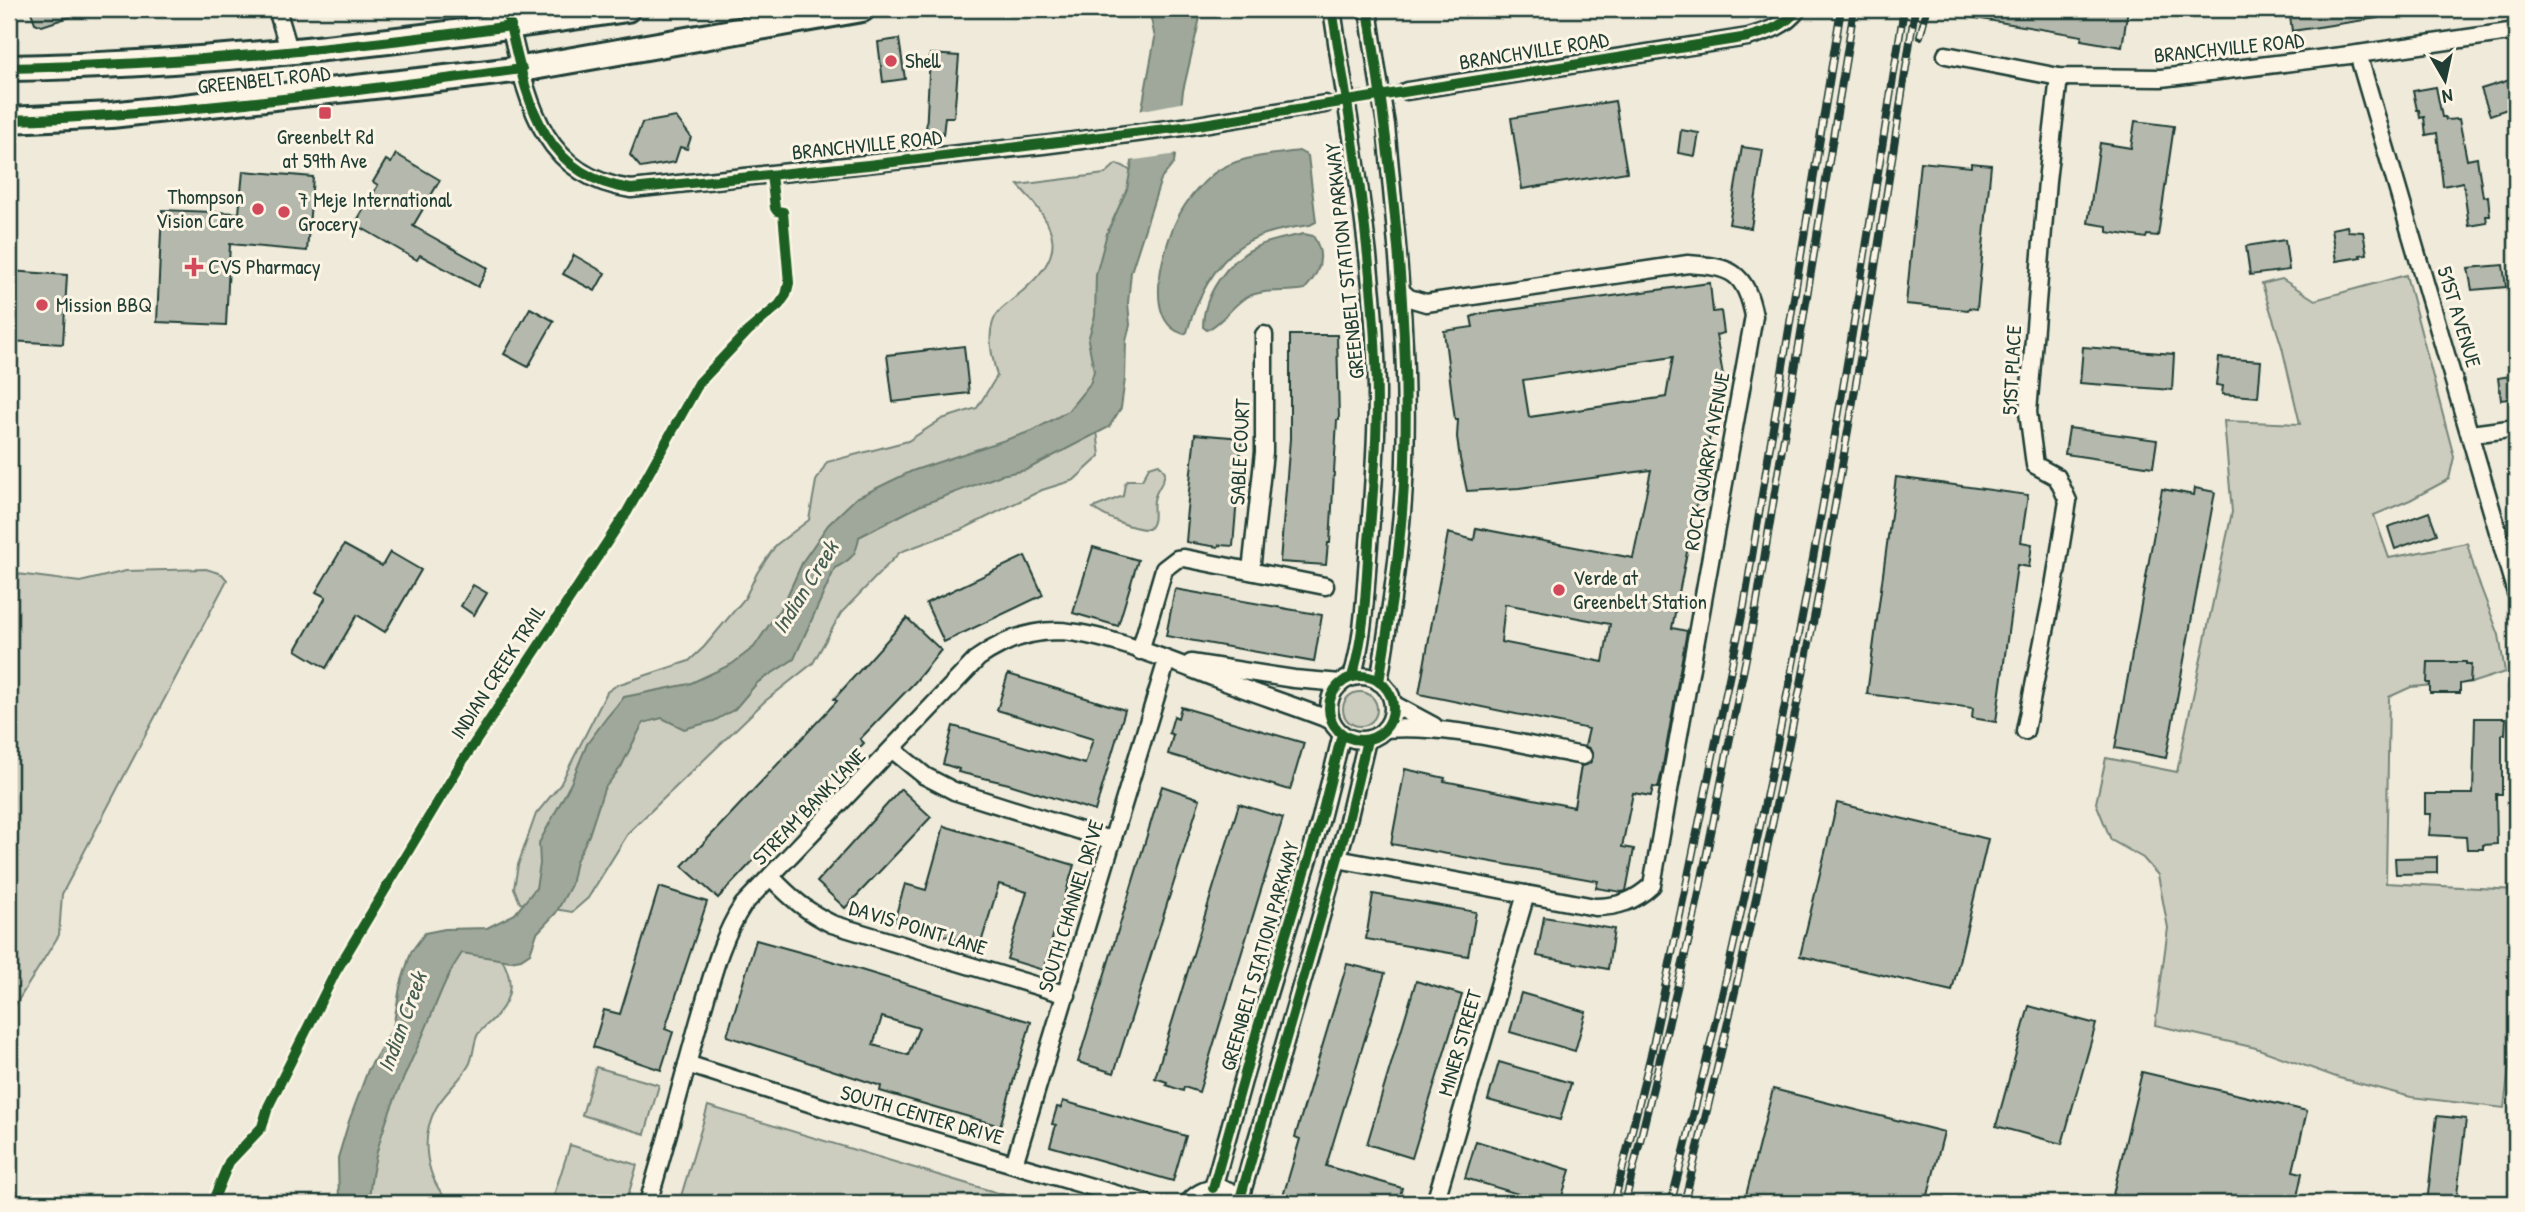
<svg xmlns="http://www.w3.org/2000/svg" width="2525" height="1212" font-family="'Patrick Hand',sans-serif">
  <rect width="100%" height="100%" fill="#efeada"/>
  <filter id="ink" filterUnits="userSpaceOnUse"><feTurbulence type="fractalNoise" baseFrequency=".0143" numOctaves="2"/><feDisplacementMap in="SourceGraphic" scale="14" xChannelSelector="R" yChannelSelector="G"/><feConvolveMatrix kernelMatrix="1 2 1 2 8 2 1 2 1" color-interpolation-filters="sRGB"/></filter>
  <g filter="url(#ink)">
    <!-- green -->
    <g fill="#cccdbf" stroke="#76857a" stroke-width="2">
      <path d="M1116,164l7,2 20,13 -50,217 7,60 -26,24 -32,10 -79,39 -63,23 -59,61 -28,50 -49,39 -135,130 -41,66 -16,14 -52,-9 -6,-15 4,-23 18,-51 24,-29 47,-93 10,-7 72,-24 15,-14 41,-49 12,-25 19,-28 33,-25 7,-39 11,-19 81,-21 34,-22 35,-11 20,-32c-4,-16 -10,-37 -4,-54 4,-13 16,-18 25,-27 50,-42 42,-65 0,-110l87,-11z"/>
      <path d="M2406,275l48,182 -5,22 -39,21 -36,15 15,43 78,-15 9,32 23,60 6,37 -31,10 -63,5 -22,10 -3,186 130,7 -2,139 -10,79 -93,-11 -72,-19 -83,-30 -101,-23 13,-97 -10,-53 -15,-17 -32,-18 -15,-37 10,-45 71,14 55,-260 -8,-91 76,3 -18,-77 -20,-63 20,-5 33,21z"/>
      <path d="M1159,464l6,8c-1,12 -9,17 -11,28 -2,11 3,20 -5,29 -15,1 -45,-12 -56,-21l30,-12 2,-13 4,-3h13l7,-13z"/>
      <path d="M206,569l16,5 5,6 -165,314 -3,41 -50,80v-442l71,9 46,-11z"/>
      <circle cx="1360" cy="709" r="17"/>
      <path d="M435,949l65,7c13,21 14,39 -3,59 -6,7 -13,11 -19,19 -5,9 -4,22 -9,31 -9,16 -24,27 -33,43 -17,31 -10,71 14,95h-99z"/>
      <path d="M596,1067l63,18 -14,49 -63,-19z"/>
      <path d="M708,1106l300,90 -2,7h-327z"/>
      <path d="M570,1145l67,20 -11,38h-44l-28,-8z"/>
    </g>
    <!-- water -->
    <g fill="#9fa89a" stroke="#6c7d71" stroke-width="2">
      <path d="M1149,9h53l-19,82 -9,72 -13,16 -30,93 -3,31 2,22 -4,16 -1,38 -4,29 -12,19 -83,43 -25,5 -82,31 -60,31c-2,17 -8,23 -24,31l-41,91 -37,24 -22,26 -21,12 -30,8 -22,-11 -19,5 -22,44 -17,22 -15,46 -13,26 -5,24 -15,28 -19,20 -7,20 -9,6 -11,2 -48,-8c-19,27 -26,53 -39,82 -25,55 -51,108 -54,168h-30l-1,-45 11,-37 19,-51 25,-42 7,-41 11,-35 14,-19 20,-4 42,-1 28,-14 21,-26 4,-24 -1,-21 32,-60 16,-39 20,-27 17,-20 65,-13 43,-20 22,-17 30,-44 19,-42 25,-36 28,-27 56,-27 120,-40 36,-20 22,-27 4,-13 -6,-31 7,-24 1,-41 11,-42 20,-44 28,-151z"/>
      <path d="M1299,151l9,5 8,66 -6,3c-22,3 -49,7 -68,20 -28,19 -46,55 -55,87l-3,2c-45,-12 -19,-96 -2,-124 7,-12 20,-27 31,-36 23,-18 58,-19 86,-23z"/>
      <path d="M1304,234l9,2c13,19 7,37 -8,53 -19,4 -42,-1 -60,9 -14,9 -23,25 -38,32l-4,-3c0,-32 24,-66 53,-80 14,-7 32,-10 48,-13z"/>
    </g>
    <!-- pier -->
    <path fill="#efeada" d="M1185,102l-7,52 -50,7 10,-50z"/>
    <!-- building -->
    <g fill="#b5b9ad" stroke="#1f3d34" stroke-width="2" fill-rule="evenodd">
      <path d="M30,9h55v3l-43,14 -7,-3z"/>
      <path d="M1969,9h159l-6,38 -41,-7 1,-4 -113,-19z"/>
      <path d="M2289,9h88l1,9 -86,13z"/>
      <path d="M899,39l6,40 -22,3 -5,-40z"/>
      <path d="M930,54l29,2 -5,61h-9l-2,18 -17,-1z"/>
      <path d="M2513,79l3,10v17l-26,9 -9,-26z"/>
      <path d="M2436,87l6,30h3l1,3 13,-1 8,41 10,-2 6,39 5,-1 2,20h-4l1,7 -18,3 -6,-44 -20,4 -6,-53 -11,2 -2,-18 -4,1 -1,-8h-2l-4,-19z"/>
      <path d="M1615,101l12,71 -105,17 -11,-71z"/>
      <path d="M676,117l15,20 -4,12 -7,-2 -5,15 -34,6 -11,-13 12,-32z"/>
      <path d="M2135,121l39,5 -16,110 -11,-1 -1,3 -39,-6v-6l-19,-3 12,-80 31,5z"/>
      <path d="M1681,130l18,3 -4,23 -17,-3z"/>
      <path d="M1742,147l21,3 -12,78 -22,-4z"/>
      <path d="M396,154l44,26 -27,46 75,42 -10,19 -58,-32 -3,5 -62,-36 23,-39 -5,-3 13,-22 5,3z"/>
      <path d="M1920,162l51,5v-4l20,2 -14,144 -8,-1 -1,2 -62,-6z"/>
      <path d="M243,171l70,6 -6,74 -77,-7 -4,81 -69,-3 5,-112 77,3z"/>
      <path d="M2347,226l1,5 15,1 4,22 -7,1 1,2 -25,4 -5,-32z"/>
      <path d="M2285,240l4,30 -39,5 -4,-29z"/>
      <path d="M574,255l31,18 -10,18 -32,-17z"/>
      <path d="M2503,265l3,22 -34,3 -4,-22z"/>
      <path d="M9,271l58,4 -4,69 -54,-3z"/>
      <path d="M1710,283l3,29 8,-1 3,22 -8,2 8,46 -3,-1 -49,248 15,3 -25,140 -4,17 -5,-1 -2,9 -18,-3 -11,54 12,2 -8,42 -4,1 -26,-4 2,-7 -207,-37 14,-75 40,9 -1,3 130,26 7,-41 9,-3 3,-6 -3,-8 -5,-3 4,-17 -170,-35 29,-161 26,7 2,-12 157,30 18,-88 -132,18 -52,3 -7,-32 -3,-22 1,-17h-3l-11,-89 29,-4 -2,-10 8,-3zM1673,357l-7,40 -137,20 -6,-37zM1505,604l105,20 -7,38 -102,-20z"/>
      <path d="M530,308l24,13 -26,46 -24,-13z"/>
      <path d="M1290,335h47l2,85h-2l-7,123h-2l-2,22 -46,-3 10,-123z"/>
      <path d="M964,346l5,47 -76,9 -6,-47z"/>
      <path d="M2083,347l91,7 -2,36 -92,-7z"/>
      <path d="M2219,358l42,3 -3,36 -36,-3 1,-8 -7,-1z"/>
      <path d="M2516,375v23l-15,2 -3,-22z"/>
      <path d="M2069,428l88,12 -4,27 -88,-13z"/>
      <path d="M1195,434l47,4 -9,108 -14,-1 -1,2 -32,-5 2,-23h-2z"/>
      <path d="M1896,477l132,18 -7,47 11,2 -3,23 -12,-2 -21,157 -24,-4 1,-10 -106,-14z"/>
      <path d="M2195,488l20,4 -49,266 -51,-10 47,-259 32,6z"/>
      <path d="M2429,512l8,22 -42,15 -7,-22z"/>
      <path d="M344,545l38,21 8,-14 31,18 -36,62 -28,-17 -31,53 -30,-18 30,-53 -10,-5z"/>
      <path d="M1093,547l45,13 -20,66 -45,-13z"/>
      <path d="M1025,556l18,39 -99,47 -18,-39z"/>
      <path d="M473,585l14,8 -13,22 -13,-9z"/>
      <path d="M1175,589l147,26 -8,47 -148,-26z"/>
      <path d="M907,618l34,32 -26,32 -55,57 4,4 -146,155 -36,-32 155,-165 -3,-2z"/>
      <path d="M2428,662h38v2h5l-1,18 -10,2v9h-30v-10h-3z"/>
      <path d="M1008,674l117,36 -30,101 -86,-27 -51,-12 1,-3 -16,-5 10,-38 132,38 8,-25 -96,-29z"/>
      <path d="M1181,707l123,36 -14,47 -122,-36 5,-19 -4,-2 5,-17 4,2z"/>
      <path d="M2475,718h31l-1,16h-3v60h-6l1,50 -14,1v4h-16l-1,-12 -37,-2 2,-21h-6v-20h48z"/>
      <path d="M1162,786l38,13 -86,274 -36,-11z"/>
      <path d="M901,789l30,28 -86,91 -28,-26z"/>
      <path d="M1837,803l151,36 -36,152 -152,-35z"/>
      <path d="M1239,804l44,14 -84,274 -15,-5 -1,4 -17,-6 1,-3 -12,-4z"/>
      <path d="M944,826l130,39 -31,105 -36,-11 20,-67 -28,-8 -19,62 -86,-25 11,-37 21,6z"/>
      <path d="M2437,857v16l-41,1 -1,-16z"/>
      <path d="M659,887l48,15 -42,127 8,3 -12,38 -68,-23 11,-37 16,4z"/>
      <path d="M1373,894l103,18 -8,44 -102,-17z"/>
      <path d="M1544,917l70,12 -6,40 -71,-13z"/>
      <path d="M756,940l69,19 206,63 -31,104 -120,-35 1,-5 -154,-50zM882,1017l37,11 -11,27 -35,-10z"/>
      <path d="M1347,964l38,9 -59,193 76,22 -4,15h-117l19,-64 -5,-2z"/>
      <path d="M1416,981l46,14 -50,163 -45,-14z"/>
      <path d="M1521,993l65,19 -11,39 -65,-19z"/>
      <path d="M2029,1006l67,18 -34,120 -66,-18z"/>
      <path d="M1499,1062l72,21 -11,37 -72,-20z"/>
      <path d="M2142,1072l165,39 -14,60 9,2 -5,24 -10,-2 -2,8h-174z"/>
      <path d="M1773,1089l171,43 -18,71h-182z"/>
      <path d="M1063,1101l123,35 -13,45 -123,-35 6,-21 -4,-1 5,-17 4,1z"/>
      <path d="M2437,1116l29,3 -10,84h-29z"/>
      <path d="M1476,1141l94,29 -10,33h-12l-83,-25z"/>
    </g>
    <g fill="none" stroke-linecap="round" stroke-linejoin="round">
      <!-- street-tunnel -->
      <path stroke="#c5c7b9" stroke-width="16" stroke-dasharray="16 8" stroke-linecap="butt" d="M1325,104l82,-13"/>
      <!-- street casing -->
      <g stroke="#1f3d34" stroke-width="21">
        <g id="street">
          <path d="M277,9l13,44"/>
          <path d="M506,9c20,79 28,166 125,180l412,-44 148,-19 134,-22"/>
          <path d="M1332,9l9,60"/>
          <path d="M1368,9l8,55"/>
          <path d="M2358,54l158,539"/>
          <path d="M1946,55l113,22 102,1 197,-24 158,-23"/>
          <path d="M1407,91l341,-54c21,-6 37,-11 50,-28"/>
          <path d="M1351,131c13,86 25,172 26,260 0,51 -4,103 -8,154 -4,44 -4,90 -17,132"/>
          <path d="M2471,434l45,-6"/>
          <path d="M1251,571l13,-119v-117"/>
          <path d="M1140,651l24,-82 13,-10 7,-1 141,28"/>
          <path d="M1191,663l103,16 47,4"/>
          <circle cx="1361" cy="708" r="32"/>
          <path d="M1379,682c12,-74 24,-148 26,-222 4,-112 -9,-224 -19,-335"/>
          <path d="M1393,704l41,22"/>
          <path d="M1385,729c66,-5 133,15 198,27"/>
          <path d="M2025,731l29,-145 14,-85 -11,-24 -22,-12 -7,-53 19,-231 12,-104"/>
          <path d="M893,750l32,26 29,15 159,50"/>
          <path d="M1337,859l258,48c23,0 40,-6 57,-22l102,-569c-9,-45 -23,-49 -66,-52l-262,39 -17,-5 -9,-8"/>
          <path d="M771,877c19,20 36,35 61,47l235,71"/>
          <path d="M687,1064l166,53 293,86"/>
          <path d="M1014,1164l153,-504"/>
          <path d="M1213,1188l45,-161 62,-205 22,-88"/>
          <path d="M1240,1199l106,-370 21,-89"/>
          <path d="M648,1203c18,-60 34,-121 51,-182 12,-40 21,-81 44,-116l235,-247c23,-16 51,-27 79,-27 45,1 116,31 158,47 38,15 77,27 115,42"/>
          <path d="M1188,1203c15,-18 40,-21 55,0"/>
          <path d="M1435,1203l91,-309"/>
          <path d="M2516,1203v-2"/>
        </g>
      </g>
      <!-- primary casing -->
      <g stroke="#1f3d34" stroke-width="30">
        <g id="primary">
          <path d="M9,68c208,-4 413,-28 618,-59"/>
          <path d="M9,120l102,-5 353,-39 58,-7 340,-60"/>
        </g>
      </g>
      <!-- street -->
      <use href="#street" stroke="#fcf5e5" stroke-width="16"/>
      <!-- primary -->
      <use href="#primary" stroke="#fcf5e5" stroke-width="24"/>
      <!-- rail casing -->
      <g stroke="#1f3d34" stroke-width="8">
        <g id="rail">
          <path d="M1920,36l7,-27"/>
          <path d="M1614,1203l38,-153 92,-444 97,-597"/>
          <path d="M1625,1203l69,-285 62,-310 98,-599"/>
          <path d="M1671,1203c50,-195 95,-393 132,-591 38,-200 69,-402 101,-603"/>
          <path d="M1684,1203c49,-193 92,-389 130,-585 39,-202 70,-406 101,-609"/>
        </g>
      </g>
      <!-- rail -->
      <use href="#rail" stroke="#fcf5e5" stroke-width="5" stroke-dasharray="16" stroke-linecap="butt"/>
      <!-- street-bridge casing -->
      <g stroke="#1f3d34" stroke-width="21" stroke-linecap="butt">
        <g id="street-bridge">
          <path d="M1376,64l10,61"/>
          <path d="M1341,69l10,62"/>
        </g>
      </g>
      <!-- street-bridge -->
      <use href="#street-bridge" stroke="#fcf5e5" stroke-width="16"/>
      <!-- cycleway casing -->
      <g stroke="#fcf5e5" stroke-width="15">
        <g id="cycleway">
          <path d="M506,9c20,79 28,166 125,180l237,-24 323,-39 557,-89c21,-6 37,-11 50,-28"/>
          <path d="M1332,9c19,116 39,233 44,352 3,60 -2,120 -7,180 -3,45 -4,93 -17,136"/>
          <path d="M1368,9c22,148 42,300 37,451 -2,74 -14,148 -26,222"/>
          <path d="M9,68c168,-3 335,-19 502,-42"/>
          <path d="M9,120c171,-5 343,-29 513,-51"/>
          <circle cx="1361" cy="708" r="32"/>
          <path d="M1213,1188l45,-161 62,-205 22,-88"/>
          <path d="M1240,1199l106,-370 21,-89"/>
          <path d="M212,1203l17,-41 33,-35 6,-20 67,-134 125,-208 167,-253 72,-129 49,-52 31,-26 7,-10 3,-12 -6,-71 -6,-1 -2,-3 -4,-33"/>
        </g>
      </g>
      <!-- cycleway -->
      <use href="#cycleway" stroke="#1b5e20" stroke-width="10"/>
    </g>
  </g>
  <!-- markers -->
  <g fill="#d1495b" stroke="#fcf5e5" stroke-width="2.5">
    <circle cx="891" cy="61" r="7"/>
    <rect x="318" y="106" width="14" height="14" rx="3.5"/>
    <circle cx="258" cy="209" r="7"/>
    <circle cx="284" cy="212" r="7"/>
    <path d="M190.5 256.5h7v7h7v7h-7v7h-7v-7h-7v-7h7z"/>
    <circle cx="42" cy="305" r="7"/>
    <circle cx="1559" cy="590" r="7"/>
  </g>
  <g text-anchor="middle" stroke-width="6" stroke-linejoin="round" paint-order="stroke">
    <!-- street labels -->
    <g font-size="21" fill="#1f3d34" stroke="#fcf5e5">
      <text transform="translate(2229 48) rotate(-6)" y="7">BRANCHVILLE ROAD</text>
      <text transform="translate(1534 51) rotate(-9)" y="7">BRANCHVILLE ROAD</text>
      <text transform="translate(264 80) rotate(-6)" y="7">GREENBELT ROAD</text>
      <text transform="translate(867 145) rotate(-6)" y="7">BRANCHVILLE ROAD</text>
      <text transform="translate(1345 261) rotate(-96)" y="7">GREENBELT STATION PARKWAY</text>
      <text transform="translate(2459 317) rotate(73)" y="7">51ST AVENUE</text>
      <text transform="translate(2012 370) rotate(-87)" y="7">51ST PLACE</text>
      <text transform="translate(1240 452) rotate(-87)" y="7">SABLE COURT</text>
      <text transform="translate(1707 461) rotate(-80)" y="7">ROCK QUARRY AVENUE</text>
      <text transform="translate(498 672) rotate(-57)" y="7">INDIAN CREEK TRAIL</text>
      <text transform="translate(809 807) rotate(-46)" y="7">STREAM BANK LANE</text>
      <text transform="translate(1071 906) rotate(-73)" y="7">SOUTH CHANNEL DRIVE</text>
      <text transform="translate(918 928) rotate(17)" y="7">DAVIS POINT LANE</text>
      <text transform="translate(1260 956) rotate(-74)" y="7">GREENBELT STATION PARKWAY</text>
      <text transform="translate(1460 1043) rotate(-74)" y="7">MINER STREET</text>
      <text transform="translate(922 1115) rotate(16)" y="7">SOUTH CENTER DRIVE</text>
    </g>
    <!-- poi labels -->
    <g font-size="21" fill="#1f3d34" stroke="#fcf5e5" text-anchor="start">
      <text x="905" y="68">Shell</text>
      <text x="325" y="144" text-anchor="middle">Greenbelt Rd<tspan x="325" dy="24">at 59th Ave</tspan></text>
      <text x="244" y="204" text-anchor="end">Thompson<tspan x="244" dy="24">Vision Care</tspan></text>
      <text x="298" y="207">7 Meje International<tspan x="298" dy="24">Grocery</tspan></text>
      <text x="208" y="274">CVS Pharmacy</text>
      <text x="56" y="312">Mission BBQ</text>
      <text x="1573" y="585">Verde at<tspan x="1573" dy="24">Greenbelt Station</tspan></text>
    </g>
    <!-- water labels -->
    <g font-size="23" font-style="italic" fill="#455d53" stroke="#fcf5e5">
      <text transform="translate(805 587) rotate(-58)" y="8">Indian Creek</text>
      <text transform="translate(402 1022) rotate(-70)" y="8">Indian Creek</text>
    </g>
  </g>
  <!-- margin -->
  <rect width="2525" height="1212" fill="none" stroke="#fcf5e5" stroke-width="35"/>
  <rect x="18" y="18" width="2490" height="1177" fill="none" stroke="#1f3d34" stroke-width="2.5" filter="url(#ink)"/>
  <!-- north arrow -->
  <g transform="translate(2445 80) rotate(171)" stroke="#fcf5e5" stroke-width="5" paint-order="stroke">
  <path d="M0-5L12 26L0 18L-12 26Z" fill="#1f3d34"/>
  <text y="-10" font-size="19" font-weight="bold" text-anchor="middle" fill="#1f3d34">N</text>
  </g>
</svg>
